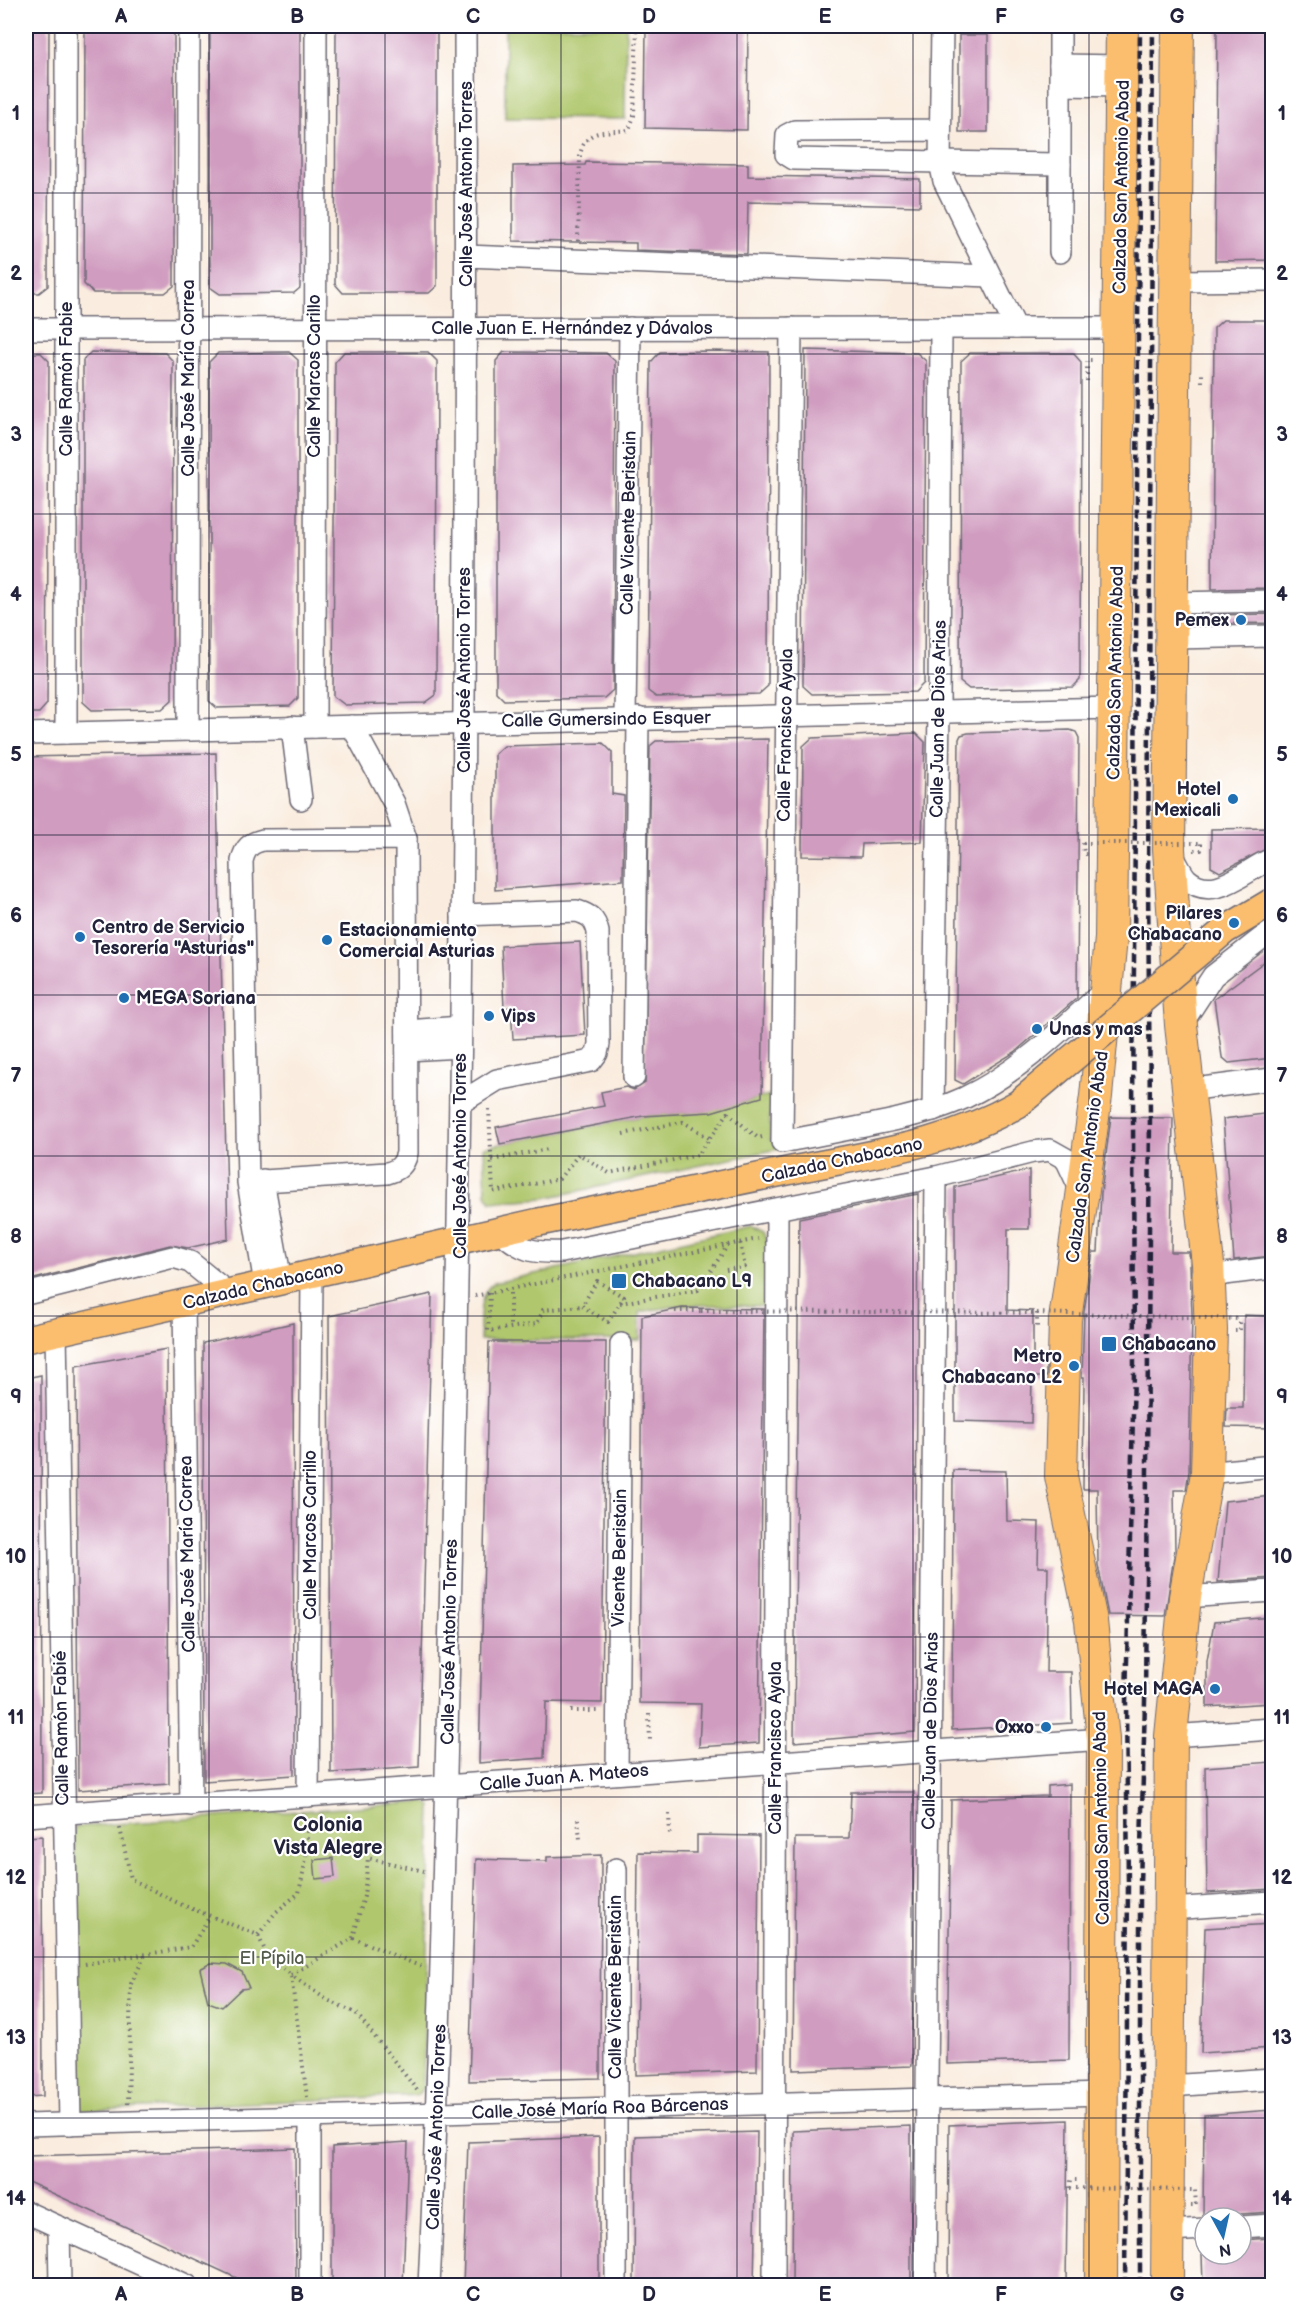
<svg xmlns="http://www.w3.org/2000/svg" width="1298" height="2311" font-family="'Balsamiq Sans',sans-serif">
  <rect width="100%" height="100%" fill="#fff"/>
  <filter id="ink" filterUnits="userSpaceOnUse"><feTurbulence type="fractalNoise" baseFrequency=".0167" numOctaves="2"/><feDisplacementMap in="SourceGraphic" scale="12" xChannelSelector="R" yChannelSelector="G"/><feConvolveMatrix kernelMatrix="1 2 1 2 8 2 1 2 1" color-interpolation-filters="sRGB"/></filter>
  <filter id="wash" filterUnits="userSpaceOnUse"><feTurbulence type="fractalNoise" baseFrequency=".008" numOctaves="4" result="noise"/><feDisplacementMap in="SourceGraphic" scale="24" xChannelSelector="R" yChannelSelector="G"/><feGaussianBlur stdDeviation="1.35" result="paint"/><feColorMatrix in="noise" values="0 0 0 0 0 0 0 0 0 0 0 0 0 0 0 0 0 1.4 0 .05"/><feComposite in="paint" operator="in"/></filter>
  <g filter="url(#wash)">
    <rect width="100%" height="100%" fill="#faeddf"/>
    <!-- green -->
    <g fill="#b0c76d" stroke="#697454" stroke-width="1.5">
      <path d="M505,26h121l-1,93 -120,-1z"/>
      <path d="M770,1095v44l13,9 -238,50 -54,4 -5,-8 -2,-47 159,-31 68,-5z"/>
      <path d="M751,1226l12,6 6,14 -1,60 -84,-1 -44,7v28h-160c1,-19 -4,-46 14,-57z"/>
      <path d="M425,1802l6,4 -8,281 -5,8 -338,16 -6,-284z"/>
    </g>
    <g id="blocks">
      <!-- building -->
      <g fill="#d09cc0">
        <path d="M26,26h23l-1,260 -9,7h-13z"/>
        <path d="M85,26h89v260l-9,7h-72l-9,-9z"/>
        <path d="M210,26h90v262l-6,5 -74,1 -10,-7z"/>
        <path d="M336,26h101v260l-8,7h-86l-8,-9z"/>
        <path d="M646,26h102l-1,104 -102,-2z"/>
        <path d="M1217,26h55v234l-57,1z"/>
        <rect x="959" y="35" width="29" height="97"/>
        <path d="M586,162l162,2v12l172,3v27l-172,-4 -1,52 -111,-4v-7l-123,-2v-75l72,-1z"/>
        <path d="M1223,320h49v268l-60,1 2,-261z"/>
        <path d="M805,350l112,3 9,8 -2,322 -9,9 -103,2 -9,-8z"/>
        <path d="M710,351l59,1 -1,334 -9,8 -103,3 -8,-6 3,-329 9,-10z"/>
        <path d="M91,352l74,1 8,8 -1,339 -10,9 -70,1 -9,-8v-342z"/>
        <path d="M289,352l9,8v338l-8,8 -73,2 -8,-7v-339l9,-9z"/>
        <path d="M344,352h84l9,9 -1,334 -11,8 -80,2 -12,-9 2,-334z"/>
        <path d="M504,352l102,1 9,8 -2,329 -9,8 -100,2 -8,-8v-331z"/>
        <path d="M26,353h15l8,8 -2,343 -8,9h-13z"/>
        <path d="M970,353h103l8,9 -1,318 -7,7 -104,2 -9,-7 1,-321z"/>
        <path d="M1272,614v9l-62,1v-9z"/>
        <path d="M1070,730l6,2 3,6 -2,260 -62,54 -52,32 -8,-4 4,-341 2,-4 7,-2z"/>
        <path d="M916,733l9,9 -3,100 -60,2 -1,13 -59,-1 1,-110 9,-8z"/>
        <path d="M768,739l-6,358 -51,15 -68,4 -143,28 -4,-17 108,-21 -3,-14 25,-5 8,3 11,-7 5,-337 6,-5z"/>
        <path d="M603,743l9,9v42l12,2 -1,84 -128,10v-136l9,-8z"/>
        <path d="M216,753l12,486 -40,9 -18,-3 -144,36v-524z"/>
        <path d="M1272,828v18l-52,26 -9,-5v-38z"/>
        <path d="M580,942l5,93 -72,4 -2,-32 -7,1 -3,-62z"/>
        <path d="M1272,956v102l-43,5 -7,-6 -8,-58z"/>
        <path d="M1272,1113v143l-38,4 -11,-141z"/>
        <path d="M1111,1117l62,1 -2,134h18l1,13 2,50 -3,156 -3,19h-12l1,59 -10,67 -57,-1 -10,-50 -1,-76h-14l1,-112h-2l2,-65 9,-60h5l3,-59z"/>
        <path d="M1029,1170v59h-21l-1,81 26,1v46l13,1v19h-14l-1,46 -76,-2v-234z"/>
        <path d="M918,1194l-3,538 -121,10 5,-524z"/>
        <path d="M432,1294l-13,473 -88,6 -2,-457z"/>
        <path d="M682,1308l82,1 -5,434 -60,4 2,-43 -62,-1 3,-387z"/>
        <path d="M1244,1315l28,1v112l-46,-1 1,-19h16z"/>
        <path d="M293,1323l1,452 -90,6 -1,-438z"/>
        <path d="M489,1342h117l-4,361 -56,-1 -2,56 -65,5z"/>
        <path d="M167,1349l2,435 -91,6 -2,-424z"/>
        <path d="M41,1375l1,418 -16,1v-416z"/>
        <path d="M953,1470l53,1 1,50 32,1 -1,45h10l-2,105h25l1,51 -120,7z"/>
        <path d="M1272,1496v82l-54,4 7,-81z"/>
        <path d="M1272,1617v86l-65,4v-46l7,-39z"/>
        <path d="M1272,1762v127l-65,4 -2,-126z"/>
        <path d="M1070,1784l-1,276 -122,4 4,-264 97,-4v-10z"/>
        <path d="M851,1792h63l-2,274 -119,4 2,-232h54z"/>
        <path d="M697,1835l62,1 -2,235 -121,4 2,-223 59,1z"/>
        <path d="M42,1836l1,260 -17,1v-260z"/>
        <path d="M601,1855l-1,223 -131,3 7,-222 71,2v-4z"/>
        <path d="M333,1858l2,19 -19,2 -2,-19z"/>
        <path d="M1272,1924v124l-71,5 4,-125z"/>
        <path d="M211,1963l16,1 15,8 7,16 -8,1 -19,18 -14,-5 -8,-33z"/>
        <path d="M1272,2110v102l-32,2 -8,4 -29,-2 1,-101z"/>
        <path d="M1068,2120l-2,166h-118l1,-161z"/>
        <path d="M911,2126v160h-119l1,-155z"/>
        <path d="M757,2132l-3,154h-120l1,-150z"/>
        <path d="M599,2137v149h-136l5,-144z"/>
        <path d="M408,2142l-5,144h-71v-139z"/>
        <path d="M295,2148l1,138h-42l-228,-105v-25z"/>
        <path d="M1272,2238v48h-69l-1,-32h39v-14z"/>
      </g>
    </g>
  </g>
  <g filter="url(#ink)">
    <use href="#blocks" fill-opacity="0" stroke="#6e6974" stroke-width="1.5"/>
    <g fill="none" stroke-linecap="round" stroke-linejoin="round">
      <!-- minor casing -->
      <g stroke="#6e6974" stroke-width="24">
        <g id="minor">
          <path d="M66,26v707"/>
          <path d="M1060,26v226"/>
          <path d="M1060,65l62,1"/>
          <path d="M1060,85l62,1"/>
          <path d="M940,130l-145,1 -8,4 -1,19 8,5 146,3 2,-136"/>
          <path d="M466,256l524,20"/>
          <path d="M1177,281l95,-1"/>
          <path d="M791,328l-9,814c55,-12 132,-21 182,-44 56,-26 99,-70 144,-111"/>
          <path d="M1016,328l-72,-147 -4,-19 120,2"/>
          <path d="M26,329l1093,-1"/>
          <path d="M1173,603l99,-2"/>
          <path d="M1173,638l99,-2"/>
          <path d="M625,719l5,-391"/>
          <path d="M352,726l42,77 12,36"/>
          <path d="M292,727l9,72"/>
          <path d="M315,727l1,-701"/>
          <path d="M188,730l1,-704"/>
          <path d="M26,734l1088,-26"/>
          <path d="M1172,855c5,7 9,18 15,24 28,25 60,-11 85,-20"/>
          <path d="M1181,1025l32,-49 59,-46"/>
          <path d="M407,1031l54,-4"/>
          <path d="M407,1050l53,-3"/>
          <path d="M634,1077l4,-359"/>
          <path d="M1187,1090l85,-11"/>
          <path d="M460,1103l37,-23 94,-19 6,-8 2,-9 -1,-112c-3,-13 -8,-17 -21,-21l-115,4"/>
          <path d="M933,1110l6,-400 2,-382"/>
          <path d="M263,1180l18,101"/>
          <path d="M248,1182l139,-9c12,-3 17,-8 20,-20l-1,-314 -143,1c-13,3 -18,8 -21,21l6,321 17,102"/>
          <path d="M500,1231c22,20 32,22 62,21l374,-75 97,-25 17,-2 16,9 16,34"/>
          <path d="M1209,1276l63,-8"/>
          <path d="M26,1294l147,-37 17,5 38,31"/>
          <path d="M184,1303l7,502"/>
          <path d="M56,1332l14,792"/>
          <path d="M1207,1473l65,-7"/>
          <path d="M1185,1597l87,-6"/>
          <path d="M1171,1736l101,-7"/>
          <path d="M617,1773l4,-429"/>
          <path d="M308,1796l4,-522"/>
          <path d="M26,1816l1077,-77"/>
          <path d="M1170,1909l102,-7"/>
          <path d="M1169,2086l103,-7"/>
          <path d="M310,2117v169"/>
          <path d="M26,2125l1076,-31"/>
          <path d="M26,2212l162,74"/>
          <path d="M59,2227l1,59"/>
          <path d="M1241,2227l31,-2"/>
          <path d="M1168,2231l37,-2"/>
          <path d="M429,2286c11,-224 15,-447 21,-670 13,-530 17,-1060 15,-1590"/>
          <path d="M616,2286v-417"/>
          <path d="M774,2286l3,-1076"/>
          <path d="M925,2286l11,-1109"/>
        </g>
      </g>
      <!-- major casing -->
      <g stroke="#6e6974" stroke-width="30">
        <path id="major" d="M26,1339l513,-117"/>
      </g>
      <!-- highway casing -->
      <g stroke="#6e6974" stroke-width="34">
        <g id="highway">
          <path d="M1101,2286l2,-547 -12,-118 -30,-145 4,-156 31,-224 15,-158 11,-912"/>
          <path d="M1167,2286l4,-550 14,-139 22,-124 4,-143 -3,-66 -27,-239 -12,-176 9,-823"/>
        </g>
      </g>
      <!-- path -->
      <g stroke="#6e6974" stroke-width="4" stroke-dasharray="1.5 4.5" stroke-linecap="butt">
        <path d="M578,241l2,-86c6,-28 25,-22 49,-25l5,-14 3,-90"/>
        <path d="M1087,381v-21h6"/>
        <path d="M1202,382v-11"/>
        <path d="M1083,843l1,11h5"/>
        <path d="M1194,850h7v-7"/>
        <path d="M489,1109l4,83 66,-13 20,-25 30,19 89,-18 30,-42 30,25 4,-1"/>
        <path d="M623,1134l60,-12 26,16"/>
        <path d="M492,1160l56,-11"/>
        <path d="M726,1270l19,-3 -5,-25"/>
        <path d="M597,1281l27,16 -16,25 -26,-16z"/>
        <path d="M490,1293l-2,38 49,-7 6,-14 39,-4"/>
        <path d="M510,1293v35"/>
        <path d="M475,1296l283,-57"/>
        <path d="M620,1303l78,-13 30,-45"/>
        <path d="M675,1311h26"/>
        <path d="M1037,1313v15h3"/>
        <path d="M1235,1331h5v-12"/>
        <path d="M571,1711h26"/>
        <path d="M649,1714l1,27"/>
        <path d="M669,1814l1,21"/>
        <path d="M578,1819l2,20"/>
        <path d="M120,1828l11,51 49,25 78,31 9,20 24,20 16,122"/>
        <path d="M258,1935l18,-23 23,-19 8,-40v-38"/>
        <path d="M353,1938l69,29"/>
        <path d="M85,1964l106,-17 19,-31"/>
        <path d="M417,2090l-61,-77 -29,-13 -36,-25 62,-37 11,-42 4,-38 56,13"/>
        <path d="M128,2104l3,-120 14,-29"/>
        <path d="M1070,2188l1,-8h6"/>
        <path d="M1191,2205h5l-1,-15"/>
      </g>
      <!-- minor -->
      <use href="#minor" stroke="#fff" stroke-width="21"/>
      <!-- major -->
      <use href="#major" stroke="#fbbe6e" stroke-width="27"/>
      <!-- highway -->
      <use href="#highway" stroke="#fbbe6e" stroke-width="32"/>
      <!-- rail -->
      <g stroke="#22223b" stroke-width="4.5" stroke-dasharray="9 4.5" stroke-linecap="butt">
        <path d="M1125,2286l3,-402 -2,-182 8,-330 -1,-257 7,-1089"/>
        <path d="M1140,2286v-401l5,-184 5,-586 -2,-233 5,-856"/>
      </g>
      <!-- major-bridge casing -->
      <g stroke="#6e6974" stroke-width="30" stroke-linecap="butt">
        <path id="major-bridge" d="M539,1222c86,-18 172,-36 258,-53 80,-16 149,-24 221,-65l207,-174 47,-28"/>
      </g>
      <!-- path-bridge -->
      <g stroke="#6e6974" stroke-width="4" stroke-dasharray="1.5 4.5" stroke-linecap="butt">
        <path d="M1083,843h118"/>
        <path d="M701,1311l336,2 203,6"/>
        <path d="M1070,2188l125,2"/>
      </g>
      <!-- major-bridge -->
      <use href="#major-bridge" stroke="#fbbe6e" stroke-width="27"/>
    </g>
  </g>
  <!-- grid -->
  <path fill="none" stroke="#22223b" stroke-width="1.5" stroke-opacity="0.55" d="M209,26v2260M385,26v2260M561,26v2260M737,26v2260M913,26v2260M1089,26v2260M26,193h1246M26,354h1246M26,514h1246M26,674h1246M26,835h1246M26,995h1246M26,1156h1246M26,1316h1246M26,1476h1246M26,1637h1246M26,1797h1246M26,1957h1246M26,2118h1246"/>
  <!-- markers -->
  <g fill="#1f6fb2" stroke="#fff" stroke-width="2">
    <circle cx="1241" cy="620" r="6"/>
    <circle cx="1233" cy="799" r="6"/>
    <circle cx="1234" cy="923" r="6"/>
    <circle cx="80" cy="937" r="6"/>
    <circle cx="327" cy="940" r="6"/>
    <circle cx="124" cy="998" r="6"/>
    <circle cx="489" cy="1016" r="6"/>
    <circle cx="1037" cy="1029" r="6"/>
    <rect x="611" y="1273" width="16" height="16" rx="3"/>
    <rect x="1101" y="1336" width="16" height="16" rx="3"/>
    <circle cx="1074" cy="1366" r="6"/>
    <circle cx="1215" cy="1689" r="6"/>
    <circle cx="1046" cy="1727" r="6"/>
  </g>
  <g text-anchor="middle" stroke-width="4.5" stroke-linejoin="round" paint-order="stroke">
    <!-- street labels -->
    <g font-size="18" fill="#22223b" stroke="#fff">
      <text transform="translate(466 184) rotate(-90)" y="6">Calle José Antonio Torres</text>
      <text transform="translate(1121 187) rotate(-89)" y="6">Calzada San Antonio Abad</text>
      <text x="572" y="334">Calle Juan E. Hernández y Dávalos</text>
      <text transform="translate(314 376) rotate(-90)" y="6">Calle Marcos Carillo</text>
      <text transform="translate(188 378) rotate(-90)" y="6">Calle José María Correa</text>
      <text transform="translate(66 379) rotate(-90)" y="6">Calle Ramón Fabie</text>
      <text transform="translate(628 523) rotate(-89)" y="6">Calle Vicente Beristain</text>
      <text transform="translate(464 670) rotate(-90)" y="6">Calle José Antonio Torres</text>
      <text transform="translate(1115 673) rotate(-89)" y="6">Calzada San Antonio Abad</text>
      <text transform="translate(606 719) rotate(-1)" y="6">Calle Gumersindo Esquer</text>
      <text transform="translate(938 719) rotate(-89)" y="6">Calle Juan de Dios Arias</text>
      <text transform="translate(785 735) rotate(-89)" y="6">Calle Francisco Ayala</text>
      <text transform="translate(460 1156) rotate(-90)" y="6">Calle José Antonio Torres</text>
      <text transform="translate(1087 1157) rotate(-82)" y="6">Calzada San Antonio Abad</text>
      <text transform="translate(842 1160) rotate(-12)" y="6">Calzada Chabacano</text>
      <text transform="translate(263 1285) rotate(-13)" y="6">Calzada Chabacano</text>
      <text transform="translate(310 1535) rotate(-90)" y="6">Calle Marcos Carrillo</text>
      <text transform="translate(187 1554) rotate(-91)" y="6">Calle José María Correa</text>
      <text transform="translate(619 1558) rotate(-89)" y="6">Vicente Beristain</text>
      <text transform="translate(449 1642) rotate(-89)" y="6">Calle José Antonio Torres</text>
      <text transform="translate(61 1728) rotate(-91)" y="6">Calle Ramón Fabié</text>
      <text transform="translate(930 1731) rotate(-89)" y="6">Calle Juan de Dios Arias</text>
      <text transform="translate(775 1748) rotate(-90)" y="6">Calle Francisco Ayala</text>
      <text transform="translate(564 1777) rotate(-5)" y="6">Calle Juan A. Mateos</text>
      <text transform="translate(1101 1818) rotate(-91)" y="6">Calzada San Antonio Abad</text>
      <text transform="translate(615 1987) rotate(-90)" y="6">Calle Vicente Beristain</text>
      <text transform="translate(600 2108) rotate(-2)" y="6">Calle José María Roa Bárcenas</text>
      <text transform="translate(436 2127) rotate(-88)" y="6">Calle José Antonio Torres</text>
    </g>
    <!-- poi labels -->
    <g font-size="18" font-weight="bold" fill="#22223b" stroke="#fff" text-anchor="start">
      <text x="1229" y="626" text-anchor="end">Pemex</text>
      <text x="1221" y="795" text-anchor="end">Hotel<tspan x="1221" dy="21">Mexicali</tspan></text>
      <text x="1222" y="919" text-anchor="end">Pilares<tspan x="1222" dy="21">Chabacano</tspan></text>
      <text x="92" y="933">Centro de Servicio<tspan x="92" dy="21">Tesorería "Asturias"</tspan></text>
      <text x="339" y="936">Estacionamiento<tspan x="339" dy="21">Comercial Asturias</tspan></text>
      <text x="136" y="1004">MEGA Soriana</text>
      <text x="501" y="1022">Vips</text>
      <text x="1049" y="1035">Unas y mas</text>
      <text x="632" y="1287">Chabacano L9</text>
      <text x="1122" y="1350">Chabacano</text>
      <text x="1062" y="1362" text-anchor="end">Metro<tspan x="1062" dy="21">Chabacano L2</tspan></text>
      <text x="1203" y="1695" text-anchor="end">Hotel MAGA</text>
      <text x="1034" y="1733" text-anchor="end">Oxxo</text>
    </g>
    <!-- park labels -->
    <g font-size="18" fill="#545c4c" stroke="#fff">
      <text x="272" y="1964">El Pípila</text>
    </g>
    <!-- neighbourhood labels -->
    <g font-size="20" font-weight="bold" fill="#22223b" stroke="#fff">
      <text x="328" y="1831">Colonia<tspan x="328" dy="23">Vista Alegre</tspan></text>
    </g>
  </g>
  <!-- margin -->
  <rect width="1298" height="2311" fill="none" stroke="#fff" stroke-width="66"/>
  <!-- north arrow -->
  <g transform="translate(1223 2236) rotate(172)"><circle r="28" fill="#ffffff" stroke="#a7a7b1" stroke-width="1.5"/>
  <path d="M0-4.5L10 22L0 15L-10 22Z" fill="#1f6fb2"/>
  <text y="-9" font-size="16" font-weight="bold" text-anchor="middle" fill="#22223b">N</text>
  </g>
  <rect x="33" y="33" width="1232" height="2245" fill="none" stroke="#22223b" stroke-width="2"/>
  <g font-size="20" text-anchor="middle" font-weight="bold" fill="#22223b">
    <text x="121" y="23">A</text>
    <text x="297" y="23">B</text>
    <text x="473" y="23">C</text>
    <text x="649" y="23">D</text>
    <text x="825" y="23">E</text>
    <text x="1001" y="23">F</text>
    <text x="1177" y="23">G</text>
    <text x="16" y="120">1</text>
    <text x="1282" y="120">1</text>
    <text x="16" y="280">2</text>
    <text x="1282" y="280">2</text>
    <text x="16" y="441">3</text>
    <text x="1282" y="441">3</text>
    <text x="16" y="601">4</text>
    <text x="1282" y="601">4</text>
    <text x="16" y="761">5</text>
    <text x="1282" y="761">5</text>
    <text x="16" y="922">6</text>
    <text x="1282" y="922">6</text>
    <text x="16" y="1082">7</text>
    <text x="1282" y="1082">7</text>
    <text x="16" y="1243">8</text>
    <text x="1282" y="1243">8</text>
    <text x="16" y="1403">9</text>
    <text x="1282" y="1403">9</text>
    <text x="16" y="1563">10</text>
    <text x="1282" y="1563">10</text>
    <text x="16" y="1724">11</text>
    <text x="1282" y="1724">11</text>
    <text x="16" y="1884">12</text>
    <text x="1282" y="1884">12</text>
    <text x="16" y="2044">13</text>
    <text x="1282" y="2044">13</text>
    <text x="16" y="2205">14</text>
    <text x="1282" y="2205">14</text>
    <text x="121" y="2301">A</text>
    <text x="297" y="2301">B</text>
    <text x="473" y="2301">C</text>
    <text x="649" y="2301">D</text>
    <text x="825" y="2301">E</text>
    <text x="1001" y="2301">F</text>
    <text x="1177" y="2301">G</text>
  </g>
</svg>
